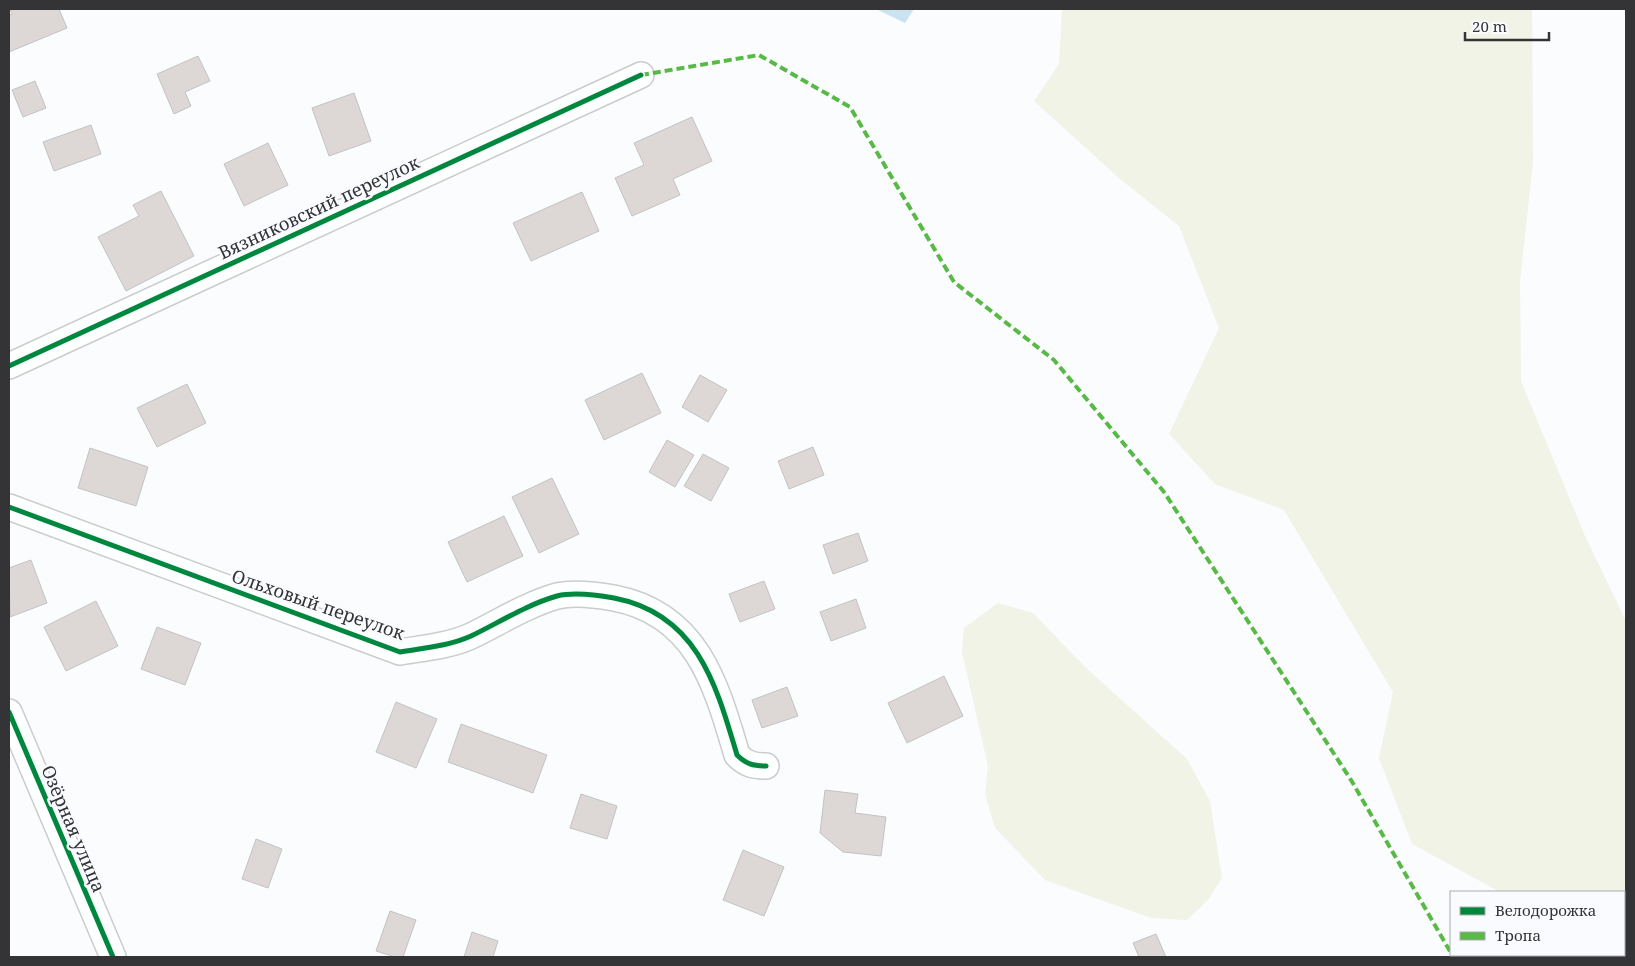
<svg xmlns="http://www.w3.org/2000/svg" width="1635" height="966" font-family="'Noto Serif',serif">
  <rect width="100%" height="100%" fill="#fafcfe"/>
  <!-- green -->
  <g fill="#f0f3e6">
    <path d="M1062,9h470l1,153 -13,120 1,99 64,155 41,85v336h-75l-1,-2h74v-63h-124l-88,-48 -33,-86 14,-66 -109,-182 -69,-26 -46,-50 50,-106 -40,-102 -59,-47 -86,-78 25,-37z"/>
    <path d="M998,603l35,10 52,54 102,92 23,42 12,77 -14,22 -21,20 -36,-2 -106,-38 -50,-52 -10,-34 3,-28 -26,-114 2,-24z"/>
  </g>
  <!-- water -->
  <path fill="#cae3ef" d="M876,9h38l-9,14z"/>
  <!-- building -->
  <g fill="#ddd7d6" stroke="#c3c3c3">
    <path d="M10,9h49l8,19 -58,24v-37l3,-1z"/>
    <path d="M198,56l12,25 -25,11 6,14 -17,8 -17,-40z"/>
    <path d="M35,81l11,27 -23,9 -11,-27z"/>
    <path d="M354,93l17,48 -42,15 -17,-48z"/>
    <path d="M692,117l20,44 -39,18 7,16 -48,21 -17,-38 29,-13 -10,-22z"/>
    <path d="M91,125l10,29 -47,17 -11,-29z"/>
    <path d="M268,143l20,42 -44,21 -20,-42z"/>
    <path d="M161,191l33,65 -68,35 -28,-54 41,-21 -6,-11z"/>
    <path d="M582,192l17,39 -68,30 -18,-38z"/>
    <path d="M642,373l19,40 -57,27 -19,-40z"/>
    <path d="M700,375l27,15 -19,32 -26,-15z"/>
    <path d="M187,384l19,39 -49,24 -20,-39z"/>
    <path d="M667,440l27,15 -19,32 -26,-15z"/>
    <path d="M813,447l11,28 -35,14 -11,-28z"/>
    <path d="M90,448l58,19 -12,39 -58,-18z"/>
    <path d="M703,454l26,14 -18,33 -27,-15z"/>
    <path d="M552,478l27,56 -40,19 -27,-56z"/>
    <path d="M504,516l19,40 -56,26 -19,-40z"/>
    <path d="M858,533l10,28 -35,13 -10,-29z"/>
    <path d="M31,560l16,43 -37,14 -1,-49z"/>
    <path d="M764,581l11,28 -35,13 -11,-28z"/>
    <path d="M856,599l10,29 -35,13 -11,-29z"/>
    <path d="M96,601l22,45 -52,25 -22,-44z"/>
    <path d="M157,627l44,16 -16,42 -44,-16z"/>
    <path d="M944,676l19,40 -56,27 -19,-40z"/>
    <path d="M787,687l11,29 -36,12 -10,-28z"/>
    <path d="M396,702l41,17 -21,49 -40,-16z"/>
    <path d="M461,724l86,31 -14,38 -85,-31z"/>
    <path d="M825,790l33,4 -3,19 31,4 -5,39 -38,-4 -23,-19z"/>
    <path d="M581,794l36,12 -10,33 -37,-11z"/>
    <path d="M256,839l26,10 -14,39 -26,-9z"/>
    <path d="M743,850l41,17 -20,49 -41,-16z"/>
    <path d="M390,911l26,9 -13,37h-8l-19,-6z"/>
    <path d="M472,932l26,9 -5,16h-29z"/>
    <path d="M1156,934l10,23h-27l-6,-14z"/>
  </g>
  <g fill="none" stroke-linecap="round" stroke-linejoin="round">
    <!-- minor casing -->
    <g stroke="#caccce" stroke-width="28">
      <g id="minor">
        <path d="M9,366l632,-291"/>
        <path d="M9,507l391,145c24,-4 49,-6 71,-16 29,-14 55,-31 86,-40 17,-4 40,-1 57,2 83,16 102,86 123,157 9,9 16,11 29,11"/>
        <path d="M9,712l104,245"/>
      </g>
    </g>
    <!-- minor -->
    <use href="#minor" stroke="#feffff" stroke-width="25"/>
    <!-- quiet -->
    <path stroke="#58b947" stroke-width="4" stroke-dasharray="8 4" stroke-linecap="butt" d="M641,75l118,-20 91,52 104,175 100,78 110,132 187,288 100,173"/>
    <!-- cycleway casing -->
    <g stroke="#f9fbff" stroke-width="8">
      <g id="cycleway">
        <path d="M9,366l632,-291"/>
        <path d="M9,507l391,145c24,-4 49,-6 71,-16 29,-14 55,-31 86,-40 17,-4 40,-1 57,2 83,16 102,86 123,157 9,9 16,11 29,11"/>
        <path d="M9,712l104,245"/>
      </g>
    </g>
    <!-- cycleway -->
    <use href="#cycleway" stroke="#00873e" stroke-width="5"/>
  </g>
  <g text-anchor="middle" stroke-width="5" stroke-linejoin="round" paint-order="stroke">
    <!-- street labels -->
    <g font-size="18" fill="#343436" stroke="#f9fbff">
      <text transform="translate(319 208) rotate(-25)" y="6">Вязниковский переулок</text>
      <text transform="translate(318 605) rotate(19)" y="6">Ольховый переулок</text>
      <text transform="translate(73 829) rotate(67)" y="6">Озёрная улица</text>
    </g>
  </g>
  <!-- border -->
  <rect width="1635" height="966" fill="none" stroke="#343436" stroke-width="20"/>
  <!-- legend -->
  <rect x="1450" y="891" width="175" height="65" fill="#f9fbff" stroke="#aaabaf"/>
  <rect x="1460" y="907" width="25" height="8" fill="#00873e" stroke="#aaabaf"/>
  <text x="1495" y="916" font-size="15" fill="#343436">Велодорожка</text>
  <rect x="1460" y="932" width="25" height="8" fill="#58b947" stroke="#aaabaf"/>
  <text x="1495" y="941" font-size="15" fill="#343436">Тропа</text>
  <!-- scale -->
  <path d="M1465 32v8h84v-8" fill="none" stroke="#343436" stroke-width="2.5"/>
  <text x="1472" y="32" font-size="15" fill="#343436" stroke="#f9fbff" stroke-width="4" paint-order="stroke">20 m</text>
</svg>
